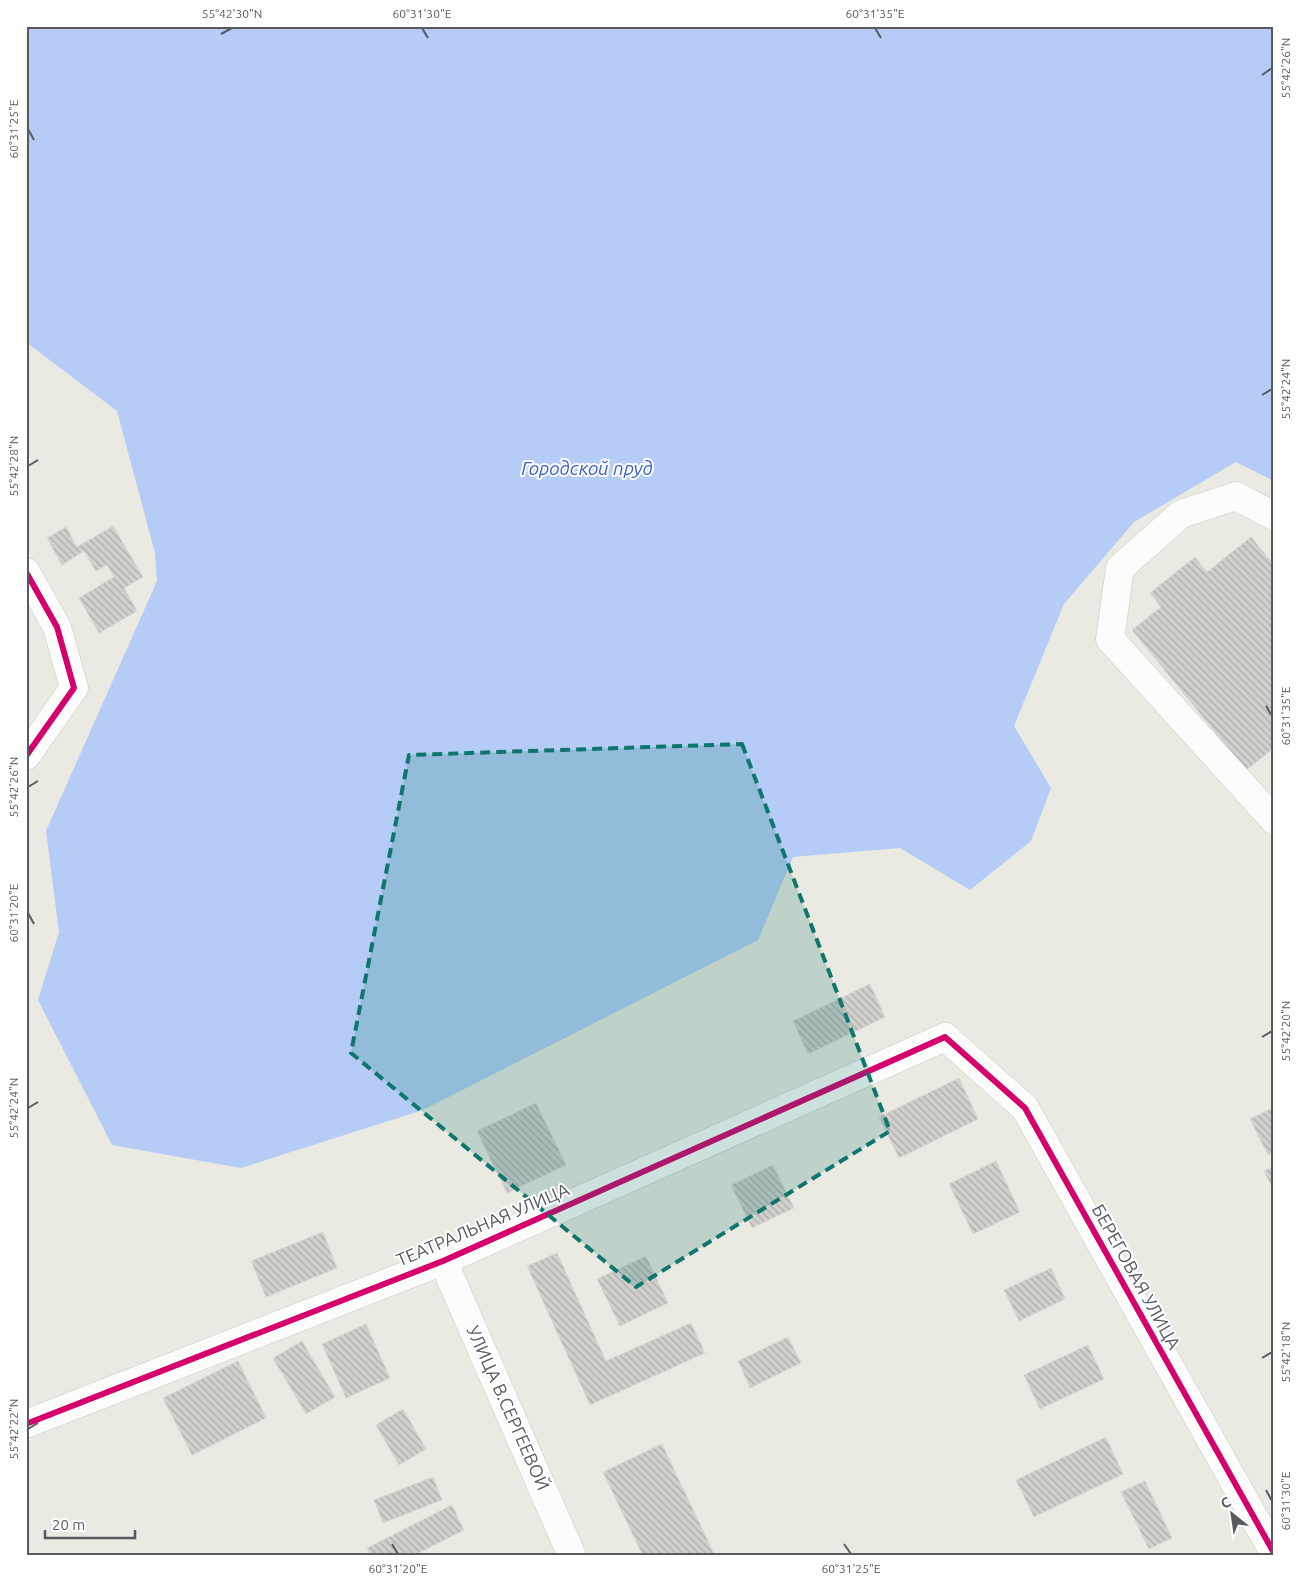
<svg xmlns="http://www.w3.org/2000/svg" width="1300" height="1582" font-family="Ubuntu,sans-serif">
  <defs>
    <pattern id="building-back-hatch" width="6" height="6" patternUnits="userSpaceOnUse" patternTransform="scale(1.25)"><rect width="6" height="6" fill="#d1d0cc"/><path d="M-1 5l2 2M0 0l6 6M5-1l2 2" fill="none" stroke="#acaca9"/></pattern>
  </defs>
  <rect width="100%" height="100%" fill="#eae9e2"/>
  <!-- water -->
  <path fill="#b4ccf6" d="M26,26h1248v455l-38,-19 -102,60 -70,82 -50,122 37,62 -20,53 -61,49 -70,-42 -107,9 -35,83 -335,170 -182,58 -129,-23 -74,-145 21,-68 -13,-101 111,-250 -2,-28 -38,-142 -91,-69z"/>
  <!-- building -->
  <g fill="url(#building-back-hatch)" stroke="#d9d8d1">
    <path d="M113,526l30,51 -19,11 13,23 -38,22 -20,-35 35,-21 -7,-12 -11,6 -12,-20 -22,14 -15,-27 19,-11 11,20z"/>
    <path d="M1251,537l23,28v183l-28,22 -114,-140 29,-23 -11,-14 45,-36 12,15z"/>
    <path d="M870,984l15,33 -77,37 -15,-33z"/>
    <path d="M959,1078l19,41 -79,39 -20,-41z"/>
    <path d="M536,1103l30,62 -59,28 -30,-62z"/>
    <path d="M1274,1107v45l-6,3 -18,-36z"/>
    <path d="M996,1161l24,51 -47,22 -24,-50z"/>
    <path d="M773,1165l21,43 -42,20 -21,-43z"/>
    <path d="M1274,1166v25l-10,-20z"/>
    <path d="M323,1232l14,36 -71,29 -15,-36z"/>
    <path d="M557,1253l49,108 85,-38 14,30 -115,52 -63,-139z"/>
    <path d="M646,1256l22,47 -48,23 -23,-47z"/>
    <path d="M1051,1268l14,31 -46,22 -15,-31z"/>
    <path d="M366,1324l24,54 -44,20 -24,-54z"/>
    <path d="M788,1337l13,26 -51,25 -12,-27z"/>
    <path d="M302,1341l33,56 -29,17 -33,-56z"/>
    <path d="M1088,1345l16,34 -64,30 -16,-34z"/>
    <path d="M238,1361l28,57 -74,37 -29,-57z"/>
    <path d="M403,1409l23,40 -27,16 -23,-40z"/>
    <path d="M1106,1437l17,37 -89,43 -18,-37z"/>
    <path d="M662,1444l53,112h-72l-40,-84z"/>
    <path d="M433,1477l9,23 -59,23 -9,-23z"/>
    <path d="M1145,1481l27,57 -23,11 -28,-57z"/>
    <path d="M452,1505l12,25 -51,26h-42l-4,-8z"/>
  </g>
  <g fill="none" stroke-linecap="round" stroke-linejoin="round">
    <!-- minor casing -->
    <g stroke="#c8c8c7" stroke-width="29">
      <g id="minor">
        <path d="M1274,516l-38,-20 -55,18 -61,54 -10,71 164,181"/>
        <path d="M26,572l31,55 17,61 -48,68"/>
        <path d="M443,1261l129,295"/>
        <path d="M26,1424l417,-163 502,-224 80,71 249,445"/>
      </g>
    </g>
    <!-- minor -->
    <use href="#minor" stroke="#fcfcfb" stroke-width="28"/>
    <!-- cycleway casing -->
    <g stroke="#fff" stroke-width="9">
      <g id="cycleway">
        <path d="M26,572l31,55 17,61 -48,68"/>
        <path d="M26,1424l417,-163 502,-224 80,71 249,445"/>
      </g>
    </g>
    <!-- cycleway -->
    <use href="#cycleway" stroke="#d6006c" stroke-width="6"/>
  </g>
  <!-- marked area -->
  <path fill="#0f766e" fill-opacity="0.2" stroke="#0f766e" stroke-width="4" stroke-dasharray="10 6" stroke-linejoin="round" d="M742,744l148,387 -254,156 -285,-234 58,-298z"/>
  <!-- ticks -->
  <path fill="none" stroke="#585a61" stroke-width="2" d="M422,28l6,10M875,28l6,10M221,34l11,-6M1262,75l10,-7M28,129l6,11M1262,395l10,-6M28,466l10,-6M1266,706l6,10M28,787l10,-6M28,913l6,11M1262,1037l10,-6M28,1108l10,-6M1262,1358l10,-6M28,1429l10,-6M1266,1490l6,11M392,1544l6,10M844,1544l7,10"/>
  <g text-anchor="middle" stroke-width="4" stroke-linejoin="round" paint-order="stroke">
    <!-- street labels -->
    <g font-size="18" fill="#585a61" stroke="#fff">
      <text transform="translate(483 1225) rotate(-23)" y="6">ТЕАТРАЛЬНАЯ УЛИЦА</text>
      <text transform="translate(1136 1277) rotate(61)" y="6">БЕРЕГОВАЯ УЛИЦА</text>
      <text transform="translate(508 1408) rotate(66)" y="6">УЛИЦА В.СЕРГЕЕВОЙ</text>
    </g>
    <!-- water labels -->
    <g font-size="19" font-style="italic" fill="#3961c9" stroke="#fff">
      <text x="587" y="475">Городской пруд</text>
    </g>
  </g>
  <!-- border -->
  <rect width="1300" height="1582" fill="none" stroke="#ffffff" stroke-width="55"/>
  <!-- north arrow -->
  <g transform="translate(1232 1514) rotate(330)" stroke="#ffffff" stroke-width="4" paint-order="stroke">
  <path d="M0-4L9 19L0 12L-9 19Z" fill="#585a61"/>
  <text y="-8" font-size="14" font-weight="bold" text-anchor="middle" fill="#585a61">С</text>
  </g>
  <!-- scale -->
  <path d="M45 1530v8h90v-8" fill="none" stroke="#585a61" stroke-width="2.5"/>
  <text x="52" y="1530" font-size="15" fill="#585a61" stroke="#ffffff" stroke-width="4" paint-order="stroke">20 m</text>
  <rect x="28" y="28" width="1244" height="1526" fill="none" stroke="#585a61" stroke-width="2"/>
  <g font-size="12" text-anchor="middle" fill="#585a61">
    <text x="232" y="18">55°42'30"N</text>
    <text x="422" y="18">60°31'30"E</text>
    <text x="875" y="18">60°31'35"E</text>
    <text transform="translate(1286 68) rotate(-90)" y="4">55°42'26"N</text>
    <text transform="translate(14 129) rotate(-90)" y="4">60°31'25"E</text>
    <text transform="translate(1286 389) rotate(-90)" y="4">55°42'24"N</text>
    <text transform="translate(14 466) rotate(-90)" y="4">55°42'28"N</text>
    <text transform="translate(1286 716) rotate(-90)" y="4">60°31'35"E</text>
    <text transform="translate(14 787) rotate(-90)" y="4">55°42'26"N</text>
    <text transform="translate(14 913) rotate(-90)" y="4">60°31'20"E</text>
    <text transform="translate(1286 1031) rotate(-90)" y="4">55°42'20"N</text>
    <text transform="translate(14 1108) rotate(-90)" y="4">55°42'24"N</text>
    <text transform="translate(1286 1352) rotate(-90)" y="4">55°42'18"N</text>
    <text transform="translate(14 1429) rotate(-90)" y="4">55°42'22"N</text>
    <text transform="translate(1286 1501) rotate(-90)" y="4">60°31'30"E</text>
    <text x="398" y="1573">60°31'20"E</text>
    <text x="851" y="1573">60°31'25"E</text>
  </g>
</svg>
